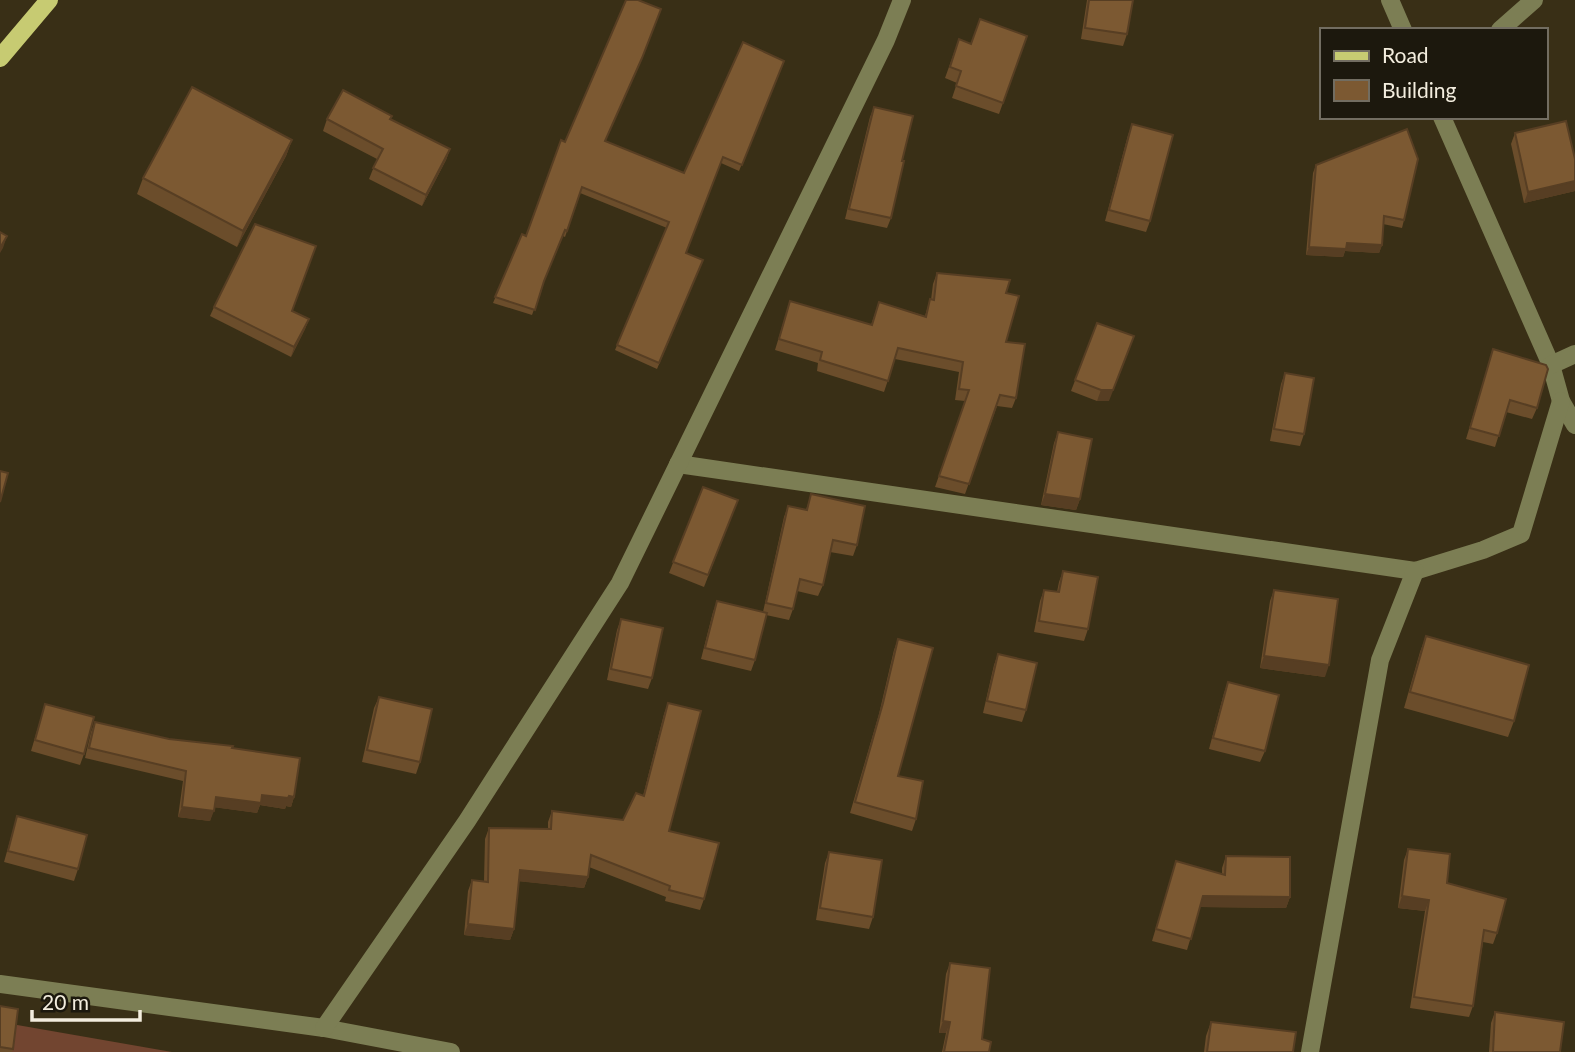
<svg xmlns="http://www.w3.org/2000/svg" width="1575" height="1052" font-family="Lato,sans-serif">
  <rect width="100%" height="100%" fill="#392f16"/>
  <!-- green -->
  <path fill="#724530" d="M0,1022l172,30h-172z"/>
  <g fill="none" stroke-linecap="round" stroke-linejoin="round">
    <!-- minor -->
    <g stroke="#7c7e54" stroke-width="18">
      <path d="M1390,0l13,30"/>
      <path d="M1500,30l34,-30"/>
      <path d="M1442,117l109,248 10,36 14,24"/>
      <path d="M1551,365l24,-11"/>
      <path d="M678,464l737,107 68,-21 38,-16 40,-133"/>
      <path d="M0,984l324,44 127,24"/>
      <path d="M324,1028l143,-207 153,-238 266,-543 16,-40"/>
      <path d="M1310,1052l70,-392 35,-89"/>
    </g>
    <!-- major -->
    <path stroke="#c7cb72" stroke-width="18" d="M0,58l49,-58"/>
  </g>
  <!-- wall -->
  <g fill="#6b4d2b">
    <path d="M1087,0h46l-6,34 -4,12 -42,-7z"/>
    <path d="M1027,36l-28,78 -47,-16 5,-15 -12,-5 14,-39 12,5z"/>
    <path d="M784,61l-45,110 -18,-8 -35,90 17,7 -46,109 -42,-19 52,-122 -87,-35 -15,44 -2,-1 -20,48 -11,31 -39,-12 29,-69 4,2 39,-94h40l79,31z"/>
    <path d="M874,107l28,54 -11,57 -4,10 -42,-9 25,-102z"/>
    <path d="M327,119l64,1 59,29 -4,11 -24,46 -53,-27 8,-20 -54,-28z"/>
    <path d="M1132,124l18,97 -4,11 -41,-11 23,-86z"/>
    <path d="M1515,133l60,26v32l-51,12 -13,-59z"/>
    <path d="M292,140l-6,16 -49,91 -100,-53 6,-16z"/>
    <path d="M1316,165l88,55 -2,8 -19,-4 -1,21 -3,8 -34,-2 -2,6 -37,-2 7,-82z"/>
    <path d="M937,273l69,20v49l10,56 -4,10 -15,-2 -32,88 -30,-7 30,-86 -10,-1 4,-28 -64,-13 -11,33 -67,-21 1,-8 -43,-13 15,-49 81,24 8,-23 46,14 5,-17 1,1 2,-16z"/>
    <path d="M214,307l78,4 17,8 -4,10 -14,28 -81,-41z"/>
    <path d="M1097,323l12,78h-12l-26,-10z"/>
    <path d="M1493,349l44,59 -5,11 -26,-7 -11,35 -29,-8z"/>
    <path d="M1285,373l19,61 -4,12 -30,-5 11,-57z"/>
    <path d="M1058,432l22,67 -4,11 -35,-5 13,-62z"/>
    <path d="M703,487l35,13 -34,87 -35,-14z"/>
    <path d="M811,494l46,51 -4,11 -23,-4 -7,33 -5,11 -21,-5 -4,18 -4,11 -23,-5 -11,45 -4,11 -50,-12 12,-47 4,-11 46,11 21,-95 4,-11 18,4z"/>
    <path d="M1063,571l25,58 -4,12 -50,-9 6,-31 4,-11 13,2 2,-10z"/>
    <path d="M1274,590l51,87 -65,-9 10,-67z"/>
    <path d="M621,619l31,59 -4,11 -41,-9 10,-50z"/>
    <path d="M1426,636l88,85 -6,16 -104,-29 16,-56z"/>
    <path d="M898,639v137l18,43 -4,12 -62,-18 29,-99 15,-64z"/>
    <path d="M998,654l28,56 -4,12 -39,-9 11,-48z"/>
    <path d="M1228,682l37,69 -5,11 -51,-13 15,-56z"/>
    <path d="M379,697l41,65 -4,12 -54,-12 12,-54z"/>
    <path d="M668,703l1,128 35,68 -4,11 -35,-9 1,-4 -77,-30 -1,10 -4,11 -65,-7 -5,48 -4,11 -46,-5 4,-44 4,-11 12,1 1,-42 4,-11 59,1v-7l4,-11 71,9 20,-24 21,-82z"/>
    <path d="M45,704l39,50 -4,11 -49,-14z"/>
    <path d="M95,722l74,17 63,9 62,49 -3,10 -5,-1 -1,3 -25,-4 -3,8 -43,-6 -4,14 -32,-4 5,-36 -98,-23 6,-26z"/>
    <path d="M17,816l61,53 -4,12 -70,-19z"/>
    <path d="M1408,849l39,34 50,50 -4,11 -10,-2 -10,64 -4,11 -59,-9 15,-97 -27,-3 6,-48z"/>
    <path d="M829,852l44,65 -4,12 -53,-9 9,-57z"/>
    <path d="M1226,856l64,41 -4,11 -86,-1 -13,43 -35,-9 24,-80 46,13v-6z"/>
    <path d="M950,963l32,76 7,13h-47l4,-19h-7l7,-59z"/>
    <path d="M0,1006l13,43 -1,3h-12z"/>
    <path d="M1495,1012l65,40h-71l2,-29z"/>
    <path d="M1211,1022l82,30h-89l2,-16z"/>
  </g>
  <!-- shaded-wall -->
  <g fill="#573e23">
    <path d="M292,140l-6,16 -49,91 6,-16z"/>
    <path d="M450,149l-4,11 -24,46 4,-11z"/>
    <path d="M1575,181v10l-51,12 4,-11z"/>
    <path d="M7,236l-4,12 -3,5v-5z"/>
    <path d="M1347,243l35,2 -3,8 -34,-2 -2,6 -37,-2 3,-8z"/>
    <path d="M309,319l-4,10 -14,28 3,-10z"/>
    <path d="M1130,348l-21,53h-12l4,-11z"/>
    <path d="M1045,494l35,5 -4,11 -35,-5z"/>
    <path d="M1264,656l65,9 -4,12 -65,-9z"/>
    <path d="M262,795l32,2 -3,10 -5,-1 -1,3 -25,-4 -3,8 -45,-6 4,-10z"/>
    <path d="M182,807l32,4 -4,10 -32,-4z"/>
    <path d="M520,870l68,7 -4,11 -68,-7z"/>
    <path d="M1203,896l87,1 -4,11 -87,-1z"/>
    <path d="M1402,896l27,4 -4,11 -27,-3z"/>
    <path d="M468,924l46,5 -4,11 -46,-5z"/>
    <path d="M943,1021l7,1 -4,11h-7z"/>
  </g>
  <!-- building -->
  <g fill="#7c5932" stroke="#573e23" stroke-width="2">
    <path d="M626,0h12l23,9 -19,49 -37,83 79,32 59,-131 41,19 -42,104 -19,-8 -37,96 17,7 -44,103 -42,-18 52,-123 -87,-35 -15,44 -2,-1 -21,51 -9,29 -40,-13 27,-63 4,2 35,-96 4,2z"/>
    <path d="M1089,0h44l-6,34 -42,-6z"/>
    <path d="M980,19l47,17 -24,67 -47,-17 5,-15 -11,-4 9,-28 12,5z"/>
    <path d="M192,87l100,53 -49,91 -100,-53z"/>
    <path d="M343,90l49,26 -2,3 60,30 -24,46 -53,-27 10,-19 -56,-30z"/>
    <path d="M874,107l39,9 -11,45h2l-13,57 -42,-9z"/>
    <path d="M1566,121l9,38v22l-47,11 -13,-59z"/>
    <path d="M1132,124l41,11 -23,86 -41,-11z"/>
    <path d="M1407,129l11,30 -14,61 -20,-4 -2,29 -35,-2 -1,6 -37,-2 7,-82z"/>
    <path d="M255,224l61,22 -24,65 17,8 -15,28 -80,-40z"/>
    <path d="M0,232l7,4 -7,12z"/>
    <path d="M937,273l73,7 -4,13 13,3 -13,46 19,2 -9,54 -16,-3 -31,89 -30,-8 30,-86 -10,-1 4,-27 -65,-14 -10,33 -68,-21 2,-8 -43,-13 11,-38 82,24 7,-23 47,15 4,-18 4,1z"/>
    <path d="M1097,323l37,13 -21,54h-12l-26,-10z"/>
    <path d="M1493,349l53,16 2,4 -11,39 -27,-8 -11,36 -29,-8z"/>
    <path d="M1285,373l29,5 -10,56 -30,-5z"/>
    <path d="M1058,432l34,7 -12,60 -35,-5z"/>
    <path d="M0,471l8,2 -8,29z"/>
    <path d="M703,487l35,13 -30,75 -35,-13z"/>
    <path d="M811,494l54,12 -8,39 -24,-5 -10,45 -23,-6 -7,30 -27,-6 22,-97 19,4z"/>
    <path d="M1063,571l35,6 -10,52 -49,-8 5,-31 15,2z"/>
    <path d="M1274,590l64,9 -9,66 -65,-9z"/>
    <path d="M717,601l50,12 -12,47 -50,-12z"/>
    <path d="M621,619l42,9 -11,50 -41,-9z"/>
    <path d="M1426,636l103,29 -15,56 -104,-29z"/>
    <path d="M898,639l35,9 -35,128 25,5 -7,38 -61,-17 28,-99z"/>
    <path d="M998,654l39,9 -11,47 -39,-9z"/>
    <path d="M1228,682l51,13 -14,56 -52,-13z"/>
    <path d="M379,697l53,12 -12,53 -53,-12z"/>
    <path d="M668,703l33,8 -32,120 50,12 -15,56 -35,-9 1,-4 -79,-31 -3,22 -68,-7 -6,59 -46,-5 4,-44 16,2 1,-54 62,1 1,-18 71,9 13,-27 8,3z"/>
    <path d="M45,704l49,13 -10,37 -49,-14z"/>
    <path d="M95,722l74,17 64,7 -1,2 68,10 -6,39 -5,-1 -1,2 -26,-3 -1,8 -45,-6 -2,14 -32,-4 4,-36 -97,-23z"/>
    <path d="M17,816l70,19 -9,34 -70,-18z"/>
    <path d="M1408,849l42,5 -3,29 59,16 -9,34 -13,-3 -11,76 -59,-9 15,-97 -27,-4z"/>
    <path d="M829,852l53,8 -9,57 -53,-9z"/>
    <path d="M1226,856l64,1v40l-87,-1 -12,43 -35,-10 20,-68 49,14z"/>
    <path d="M950,963l40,5 -8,71 9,3 -2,10h-45l6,-30 -7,-1z"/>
    <path d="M0,1006l18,3 -5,40 -13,-2z"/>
    <path d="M1495,1012l69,10 -4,30h-67z"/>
    <path d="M1211,1022l85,10 -3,20h-86z"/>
  </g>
  <!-- legend -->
  <rect x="1320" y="28" width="228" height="91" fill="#1c180d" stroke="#726d61" stroke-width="2"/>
  <rect x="1334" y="51" width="35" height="10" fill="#c7cb72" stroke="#726d61" stroke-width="2"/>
  <text x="1382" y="63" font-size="21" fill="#f3edde">Road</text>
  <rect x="1334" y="80" width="35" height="21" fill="#7c5932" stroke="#726d61" stroke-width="2"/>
  <text x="1382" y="98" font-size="21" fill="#f3edde">Building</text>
  <!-- scale -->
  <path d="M32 1010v10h108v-10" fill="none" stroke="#f3edde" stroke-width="3.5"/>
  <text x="42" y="1010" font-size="21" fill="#f3edde" stroke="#1c180d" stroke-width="5" paint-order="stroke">20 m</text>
</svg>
